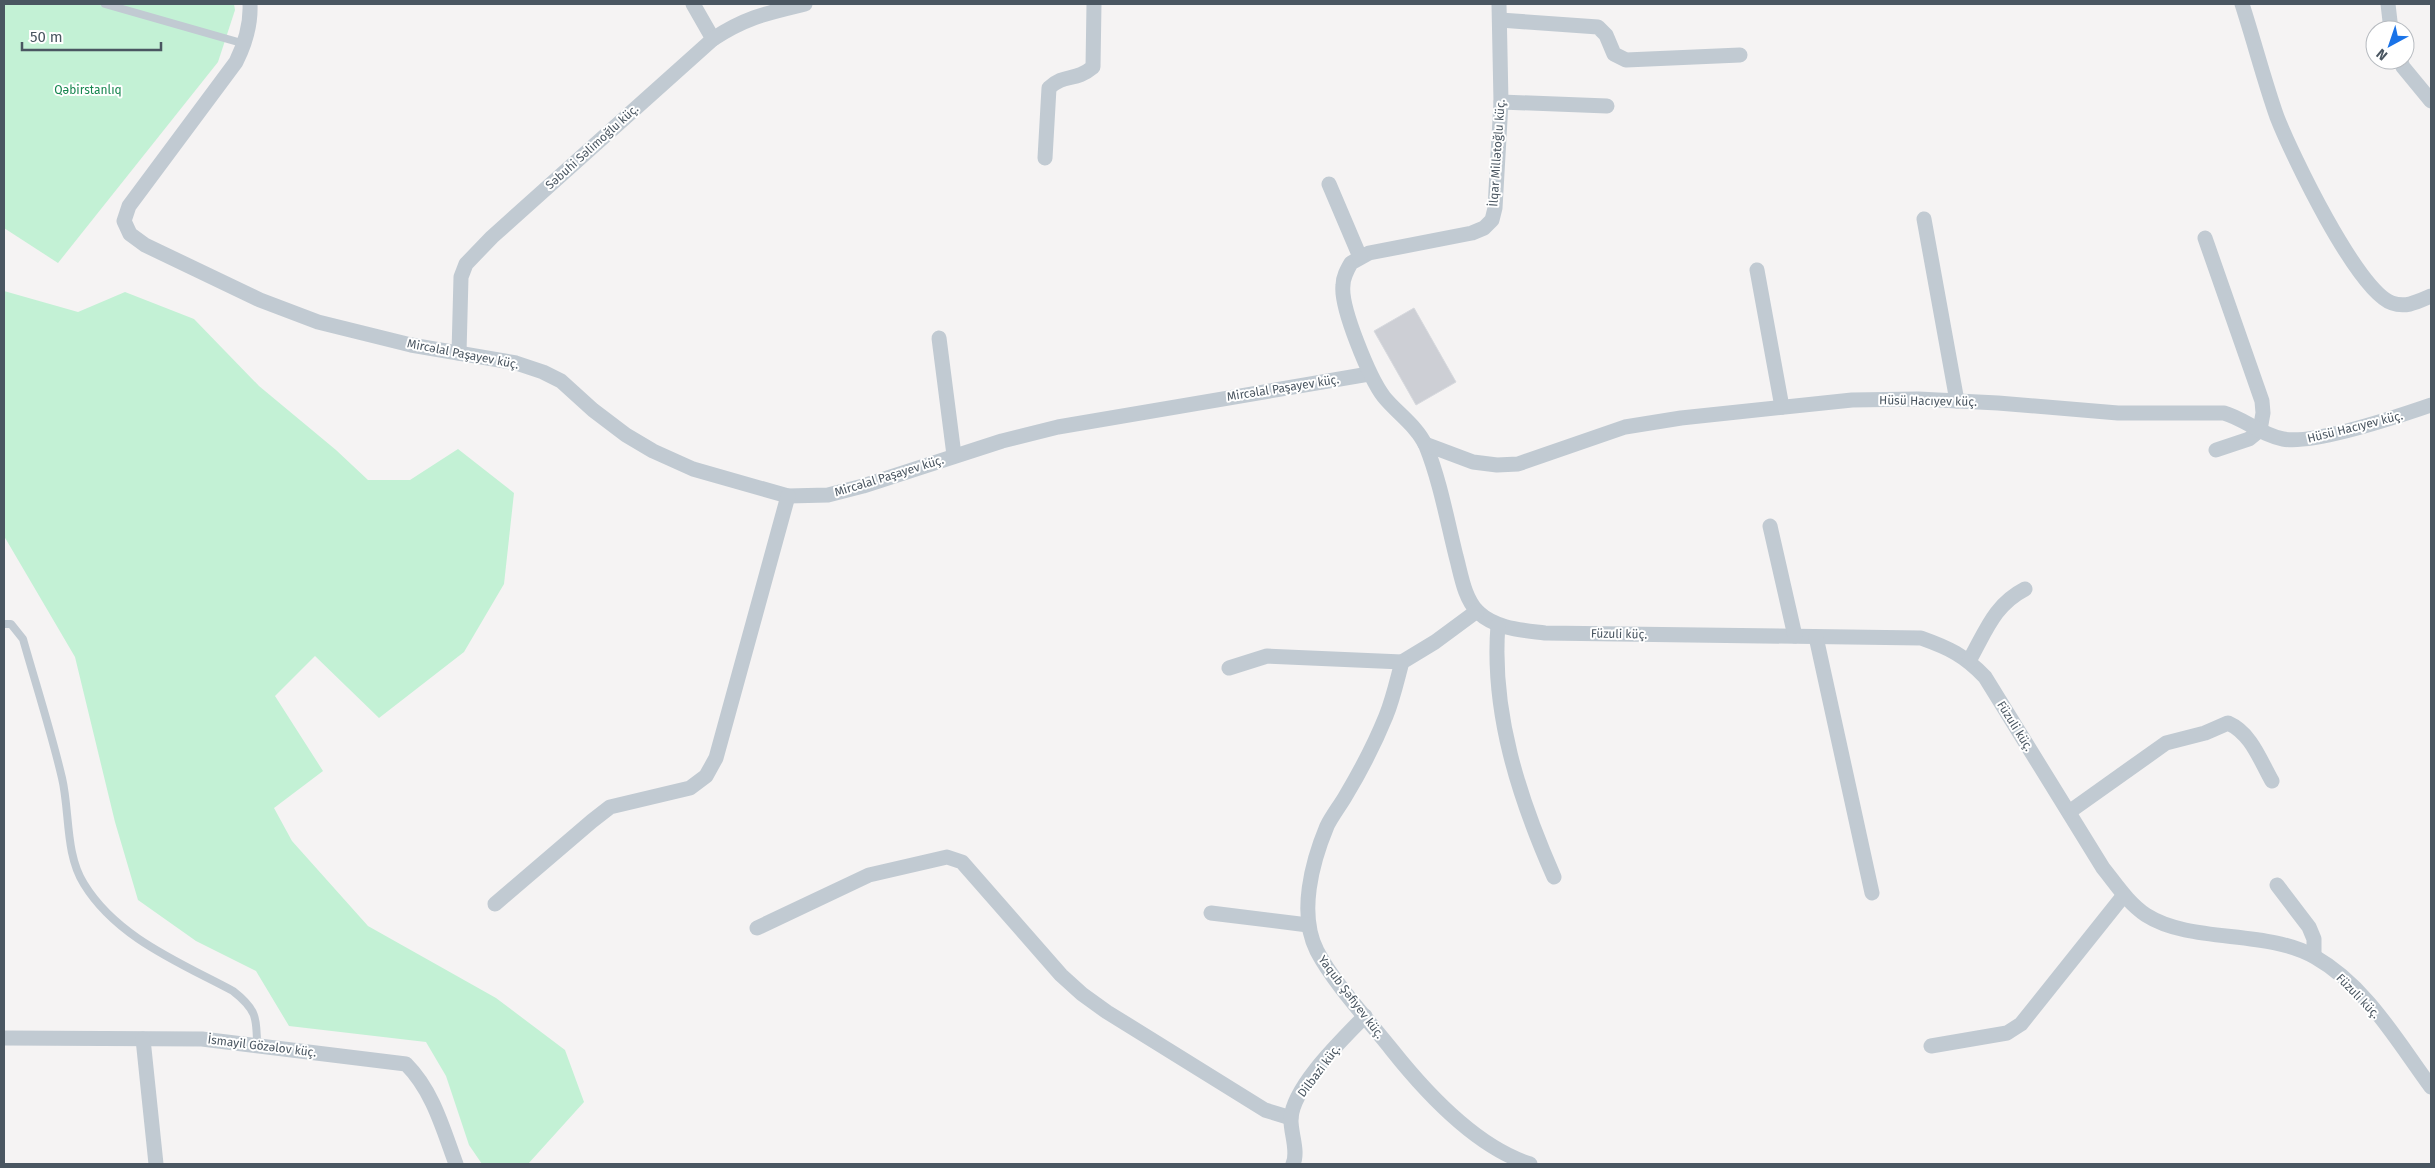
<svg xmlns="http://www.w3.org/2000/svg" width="2435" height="1168" font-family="'Fira Sans',sans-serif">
  <rect width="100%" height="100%" fill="#f5f3f3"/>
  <!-- green -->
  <g fill="#c3f1d5">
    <path d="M4,4h230l1,6 -17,52 -160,201 -54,-35z"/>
    <path d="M4,291l74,21 47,-20 69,27 65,67 77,64 32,30h42l48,-31 56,44 -10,91 -40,68 -85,66 -64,-62 -40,40 48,75 -49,37 18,33 76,85 128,72 69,52 19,52 -56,62h-46l-13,-19 -23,-69 -20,-34 -137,-16 -33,-55 -60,-30 -58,-41 -23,-78 -40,-165 -71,-121z"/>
  </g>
  <!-- building -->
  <path fill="#cdcfd5" stroke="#d7d9de" d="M1414,308l42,74 -40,23 -42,-74z"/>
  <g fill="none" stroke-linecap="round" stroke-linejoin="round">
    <!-- service -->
    <g stroke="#c1cad2" stroke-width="8">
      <path d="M105,4l140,40"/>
      <path d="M4,624h7l12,15c13,46 28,92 39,139 8,34 3,76 22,106 33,54 97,79 149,107 23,18 24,26 24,55"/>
    </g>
    <!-- minor -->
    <g stroke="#c1cad2" stroke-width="15">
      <path d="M250,4c1,21 -5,40 -14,58l-107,144 -5,15 6,13 15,11 115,55 58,22 93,23 105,18 27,9 18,9 32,29 33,25 27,16 40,18 95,27 40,-1 35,-9 139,-45 56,-14 311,-53"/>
      <path d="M693,4l20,35"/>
      <path d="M1499,4l2,98 -6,106 -3,12 -8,8 -12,5 -103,20 -18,10c-4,7 -8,14 -8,22 -3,22 27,94 41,112 13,16 33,29 42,49 14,35 21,74 30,110 5,18 8,42 22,56 18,17 44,18 67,21l376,5c28,10 43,17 64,39l118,191c13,16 25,35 43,47 45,29 121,14 169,42 51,29 82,84 116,130"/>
      <path d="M2242,4c12,37 22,76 35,113 14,36 80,174 115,186 14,5 25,-1 39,-7"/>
      <path d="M2388,4l3,26"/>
      <path d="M1500,20l98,7 8,8 8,19 12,6 114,-5"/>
      <path d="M2400,60l3,7 28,34"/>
      <path d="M1501,102l106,4"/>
      <path d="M1045,158l4,-70c16,-15 26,-6 44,-21l1,-63"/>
      <path d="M1329,184l31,73"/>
      <path d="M1924,219l33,182"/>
      <path d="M2205,238l57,163 1,12 -3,17 -11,9 -33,11"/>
      <path d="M1757,270l25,137"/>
      <path d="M939,338l15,117"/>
      <path d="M459,353l2,-76 5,-13 26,-27 221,-198c33,-22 55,-26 92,-35"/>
      <path d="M1425,444l48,18 24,3 21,-1 107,-37 56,-9 171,-18 66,-1 80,4 120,10h106c21,6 37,22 59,26 31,6 116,-23 148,-34"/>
      <path d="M1770,526l25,110"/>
      <path d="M1477,611l-42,31 -33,20c-5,18 -9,37 -16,54 -11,27 -26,56 -41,81 -6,10 -13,19 -18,29 -15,36 -29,88 -10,125 16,31 52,70 75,99 35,44 84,97 138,114"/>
      <path d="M1498,625c-7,87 21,173 56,252"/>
      <path d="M1816,637l56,256"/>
      <path d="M1969,661c17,-30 25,-56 56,-72"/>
      <path d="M1229,668l38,-12 135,6"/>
      <path d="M2069,812l97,-69 39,-10 23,-10c23,10 32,37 44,58"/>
      <path d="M2277,885l32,42 5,12v17"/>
      <path d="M495,904l97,-83 18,-14 80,-19 16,-12 10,-18 72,-262"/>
      <path d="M1211,913l97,12"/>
      <path d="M757,928l112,-53 78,-18 15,5 99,113 21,19 25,18 158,98 26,8"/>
      <path d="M4,1038l198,1 204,25c27,27 37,65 50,100"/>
      <path d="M143,1039l13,125"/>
      <path d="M1931,1046l76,-13 14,-9 103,-129"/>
      <path d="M1293,1164c6,-13 -3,-32 -2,-46 3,-33 52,-79 74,-102"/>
    </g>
  </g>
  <g text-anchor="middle" stroke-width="4" stroke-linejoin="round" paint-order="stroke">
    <!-- park labels -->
    <g font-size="12" fill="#17864f" stroke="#fff">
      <text x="88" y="94">Qəbirstanlıq</text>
    </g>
    <!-- street labels -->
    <g font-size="12" fill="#4a5661" stroke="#fff">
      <text transform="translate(592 147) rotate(-42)" y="4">Səbuhi Səlimoğlu küç.</text>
      <text transform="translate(1497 153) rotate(-86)" y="4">İlqar Millətoğlu küç.</text>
      <text transform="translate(463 354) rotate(11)" y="4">Mircəlal Paşayev küç.</text>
      <text transform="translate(1283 388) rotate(-9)" y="4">Mircəlal Paşayev küç.</text>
      <text transform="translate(1928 401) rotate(1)" y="4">Hüsü Hacıyev küç.</text>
      <text transform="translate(2355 427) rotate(-14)" y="4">Hüsü Hacıyev küç.</text>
      <text transform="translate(889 476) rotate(-17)" y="4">Mircəlal Paşayev küç.</text>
      <text transform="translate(1619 634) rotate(1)" y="4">Füzuli küç.</text>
      <text transform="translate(2015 726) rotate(58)" y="4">Füzuli küç.</text>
      <text transform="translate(2358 996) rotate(46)" y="4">Füzuli küç.</text>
      <text transform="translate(1351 997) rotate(53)" y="4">Yaqub Şəfiyev küç.</text>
      <text transform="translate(262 1046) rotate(7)" y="4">İsmayil Gözəlov küç.</text>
      <text transform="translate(1319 1071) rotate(-53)" y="4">Dilbazi küç.</text>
    </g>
  </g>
  <!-- border -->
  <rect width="2435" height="1168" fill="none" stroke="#4a5661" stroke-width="10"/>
  <!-- north arrow -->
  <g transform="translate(2390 45) rotate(220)"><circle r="24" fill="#ffffff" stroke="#b7bbc0"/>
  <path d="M0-4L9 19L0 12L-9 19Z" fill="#1a73e8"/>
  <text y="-8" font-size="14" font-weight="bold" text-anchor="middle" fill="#4a5661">N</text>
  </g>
  <!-- scale -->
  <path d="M22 42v8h139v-8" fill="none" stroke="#4a5661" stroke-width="2.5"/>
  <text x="30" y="42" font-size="15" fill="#4a5661" stroke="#ffffff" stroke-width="4" paint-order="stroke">50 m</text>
</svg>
